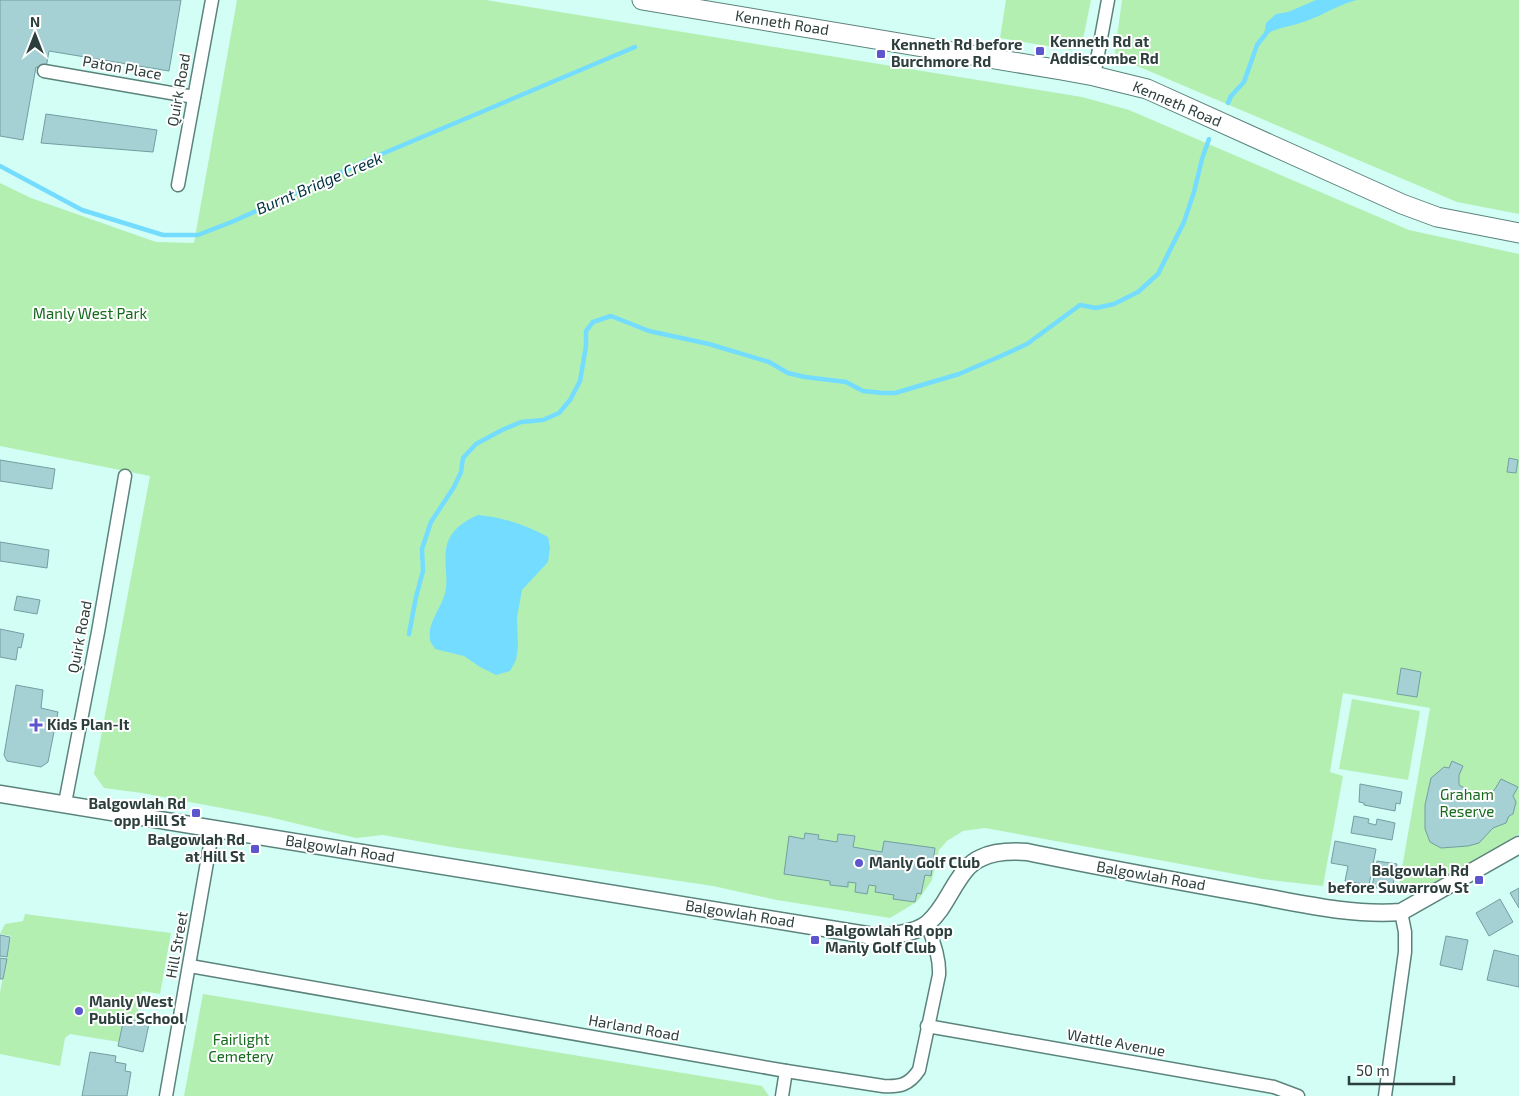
<svg xmlns="http://www.w3.org/2000/svg" width="1519" height="1096" font-family="'Exo 2',sans-serif">
  <rect width="100%" height="100%" fill="#d2fef6"/>
  <!-- green -->
  <g fill="#b4efb2">
    <path d="M237,0h249l596,97 47,13 280,120 110,24v580l-69,42 -35,16 -17,-1 32,-183 -87,-15 -13,79 13,4 -20,110 -61,-7 -277,-51 -22,3 -16,10 -8,9 -7,30 -13,19 -4,4 -25,15 -113,-18 -64,-14 -262,-39 -68,-12 -27,3 -87,-21 -127,-24 -38,-5 -10,-14 56,-298 -150,-30v-263l31,15 125,44 38,1z"/>
    <path d="M1006,0h85l-9,44 -11,6 -71,-12z"/>
    <path d="M1122,0h397v214l-62,-12 -341,-145 -1,-6z"/>
    <path d="M1352,699l68,12 -12,69 -69,-11z"/>
    <path d="M25,914l146,19 -11,61 -18,-3 -6,30 -12,-2 -5,23 -49,-8 -5,4 -5,28 -60,-12v-62l11,-56 -11,-2 5,-10 18,-3z"/>
    <path d="M203,994l559,92 7,10h-585z"/>
  </g>
  <!-- water -->
  <g fill="#74dcfe">
    <path d="M1316,0h41c-17,4 -32,14 -48,20 -15,6 -31,7 -45,15l2,-12 10,-9 12,-2z"/>
    <path d="M478,515c24,2 48,10 70,22l2,11 -2,14 -26,28 -5,27 1,30 -2,13 -6,11 -14,4 -16,-8 -16,-11 -29,-7c-1,-3 -5,-6 -5,-10 -3,-18 14,-33 16,-51 2,-13 -4,-36 3,-49 6,-12 17,-19 29,-24z"/>
  </g>
  <g fill="none" stroke-linecap="round" stroke-linejoin="round">
    <!-- stream -->
    <g stroke="#74dcfe" stroke-width="4.5">
      <path d="M1228,103l3,-7 13,-14 13,-37 11,-14"/>
      <path d="M0,166l82,44 81,25h35l36,-14 136,-62 265,-112"/>
      <path d="M409,634l7,-37 7,-26 -1,-22 9,-27 23,-35 7,-15 2,-14 13,-14 26,-14 19,-8 22,-2 16,-7 11,-13 10,-19 6,-35v-15l7,-9 18,-6 38,15 60,13 60,18 19,11 17,4 41,5 17,9 20,2h12l64,-19 42,-18 26,-12 53,-39 16,3 18,-4 24,-12 20,-18 26,-52 10,-30 8,-33 7,-20"/>
    </g>
  </g>
  <!-- building -->
  <g fill="#a5d1d4" stroke="#739ea1">
    <path d="M0,0h181l-12,71 -120,-20 -3,17 -10,-1 -13,73 -23,-4z"/>
    <path d="M46,114l111,16 -4,22 -112,-9z"/>
    <path d="M1509,458l9,2 -2,13 -9,-1z"/>
    <path d="M0,460l55,9 -3,20 -52,-8z"/>
    <path d="M0,542l49,8 -2,18 -47,-7z"/>
    <path d="M17,596l23,4 -3,14 -23,-4z"/>
    <path d="M0,629l24,5 -3,14 -3,-1 -2,13 -16,-3z"/>
    <path d="M1401,668l20,4 -4,25 -20,-3z"/>
    <path d="M16,685l27,5 -2,18 17,4 -10,50 -7,5 -34,-6 -3,-6z"/>
    <path d="M1452,761l11,5 -4,9v10l26,14 10,-10 6,-10 17,8 -5,9 3,6 -3,12 -4,2 -3,7 -13,5 -14,15 -11,3 -27,2 -11,-6 -5,-13v-24l6,-27 13,-11 5,1z"/>
    <path d="M1360,784l42,8 -2,12 -4,-1 -1,8 -31,-6v-2l-5,-1z"/>
    <path d="M1354,816l15,3 -1,4 8,2 1,-6 18,4 -3,17 -41,-7z"/>
    <path d="M805,833l14,2 -1,4 19,3 1,-8 17,2 -2,11 29,5 2,-11 51,7 -4,28 -6,-1 -4,19 -4,-1 -2,9 -22,-3 1,-4 -19,-3 1,-6 -7,-1 -2,9 -12,-2 1,-9 -8,-1v5l-18,-2v-4l-46,-7 5,-38 15,3z"/>
    <path d="M1335,841l41,8 -7,36 -24,-4 3,-15 -17,-3z"/>
    <path d="M1377,861l20,3 -5,26 -20,-3z"/>
    <path d="M1519,888v20l-9,-15z"/>
    <path d="M1500,899l13,23 -24,14 -13,-23z"/>
    <path d="M0,935l10,2 -3,20 -7,-1z"/>
    <path d="M1446,936l22,4 -6,30 -22,-5z"/>
    <path d="M1494,950l25,6v31l-32,-7z"/>
    <path d="M0,958l7,1 -4,20h-3z"/>
    <path d="M124,1018l25,6 -6,28 -25,-6z"/>
    <path d="M90,1052l26,4 -1,6 11,2 -1,7 6,1 -4,24h-45z"/>
  </g>
  <g fill="none" stroke-linecap="round" stroke-linejoin="round">
    <!-- minor casing -->
    <g stroke="#5b837c" stroke-width="15">
      <g id="minor">
        <path d="M44,71l150,26"/>
        <path d="M1094,76l14,-76"/>
        <path d="M178,185l34,-185"/>
        <path d="M65,803l33,-171 27,-156"/>
        <path d="M190,966l596,105 97,15c17,1 26,-1 36,-16l20,-95c1,-18 -6,-34 -12,-51"/>
        <path d="M927,1026l347,61 24,9"/>
        <path d="M166,1096l47,-268"/>
        <path d="M782,1096l4,-25"/>
        <path d="M1385,1096l20,-144v-20l-4,-20"/>
      </g>
    </g>
    <!-- tertiary casing -->
    <g stroke="#5b837c" stroke-width="19">
      <path id="tertiary" d="M0,794l873,142c14,1 44,-3 55,-13 12,-10 19,-25 27,-38 7,-11 14,-22 26,-27 14,-7 31,-7 46,-6 72,15 144,28 216,41 52,9 105,23 158,19l118,-67"/>
    </g>
    <!-- secondary casing -->
    <g stroke="#5b837c" stroke-width="21">
      <path id="secondary" d="M642,0l419,70 33,6 53,13 255,115 35,13 82,16"/>
    </g>
    <!-- minor -->
    <use href="#minor" stroke="#fff" stroke-width="12"/>
    <!-- tertiary -->
    <use href="#tertiary" stroke="#fff" stroke-width="16"/>
    <!-- secondary -->
    <use href="#secondary" stroke="#fff" stroke-width="19"/>
  </g>
  <!-- markers -->
  <g fill="#5c55cd" stroke="#fff" stroke-width="2">
    <rect x="1035" y="46" width="10" height="10" rx="2.5"/>
    <rect x="876" y="49" width="10" height="10" rx="2.5"/>
    <path d="M33.5 717.5h5v5h5v5h-5v5h-5v-5h-5v-5h5z"/>
    <rect x="191" y="808" width="10" height="10" rx="2.5"/>
    <rect x="250" y="844" width="10" height="10" rx="2.5"/>
    <circle cx="859" cy="863" r="5"/>
    <rect x="1474" y="875" width="10" height="10" rx="2.5"/>
    <rect x="810" y="935" width="10" height="10" rx="2.5"/>
    <circle cx="79" cy="1011" r="5"/>
  </g>
  <g text-anchor="middle" stroke-width="4" stroke-linejoin="round" paint-order="stroke">
    <!-- street labels -->
    <g font-size="15" fill="#2d3f3c" stroke="#fff">
      <text transform="translate(782 23) rotate(9)" y="5">Kenneth Road</text>
      <text transform="translate(122 68) rotate(10)" y="5">Paton Place</text>
      <text transform="translate(179 90) rotate(-80)" y="5">Quirk Road</text>
      <text transform="translate(1177 104) rotate(23)" y="5">Kenneth Road</text>
      <text transform="translate(80 637) rotate(-79)" y="5">Quirk Road</text>
      <text transform="translate(340 849) rotate(9)" y="5">Balgowlah Road</text>
      <text transform="translate(1151 876) rotate(10)" y="5">Balgowlah Road</text>
      <text transform="translate(740 914) rotate(9)" y="5">Balgowlah Road</text>
      <text transform="translate(177 945) rotate(-80)" y="5">Hill Street</text>
      <text transform="translate(634 1028) rotate(10)" y="5">Harland Road</text>
      <text transform="translate(1116 1043) rotate(10)" y="5">Wattle Avenue</text>
    </g>
    <!-- poi labels -->
    <g font-size="15" font-weight="bold" fill="#2d3f3c" stroke="#fff" text-anchor="start">
      <text x="1050" y="47">Kenneth Rd at<tspan x="1050" dy="17">Addiscombe Rd</tspan></text>
      <text x="891" y="50">Kenneth Rd before<tspan x="891" dy="17">Burchmore Rd</tspan></text>
      <text x="47" y="730">Kids Plan-It</text>
      <text x="186" y="809" text-anchor="end">Balgowlah Rd<tspan x="186" dy="17">opp Hill St</tspan></text>
      <text x="245" y="845" text-anchor="end">Balgowlah Rd<tspan x="245" dy="17">at Hill St</tspan></text>
      <text x="869" y="868">Manly Golf Club</text>
      <text x="1469" y="876" text-anchor="end">Balgowlah Rd<tspan x="1469" dy="17">before Suwarrow St</tspan></text>
      <text x="825" y="936">Balgowlah Rd opp<tspan x="825" dy="17">Manly Golf Club</tspan></text>
      <text x="89" y="1007">Manly West<tspan x="89" dy="17">Public School</tspan></text>
    </g>
    <!-- park labels -->
    <g font-size="15" fill="#156a1c" stroke="#fff">
      <text x="90" y="319">Manly West Park</text>
      <text x="1467" y="800">Graham<tspan x="1467" dy="17">Reserve</tspan></text>
      <text x="241" y="1045">Fairlight<tspan x="241" dy="17">Cemetery</tspan></text>
    </g>
    <!-- water labels -->
    <g font-size="16" font-style="italic" fill="#00303e" stroke="#fff">
      <text transform="translate(319 183) rotate(-23)" y="6">Burnt Bridge Creek</text>
    </g>
  </g>
  <!-- north arrow -->
  <g transform="translate(35 35)" stroke="#ffffff" stroke-width="4" paint-order="stroke">
  <path d="M0-4L9 19L0 12L-9 19Z" fill="#2d3f3c"/>
  <text y="-8" font-size="14" font-weight="bold" text-anchor="middle" fill="#2d3f3c">N</text>
  </g>
  <!-- scale -->
  <path d="M1349 1076v8h105v-8" fill="none" stroke="#2d3f3c" stroke-width="2.5"/>
  <text x="1356" y="1076" font-size="15" fill="#2d3f3c" stroke="#ffffff" stroke-width="4" paint-order="stroke">50 m</text>
</svg>
